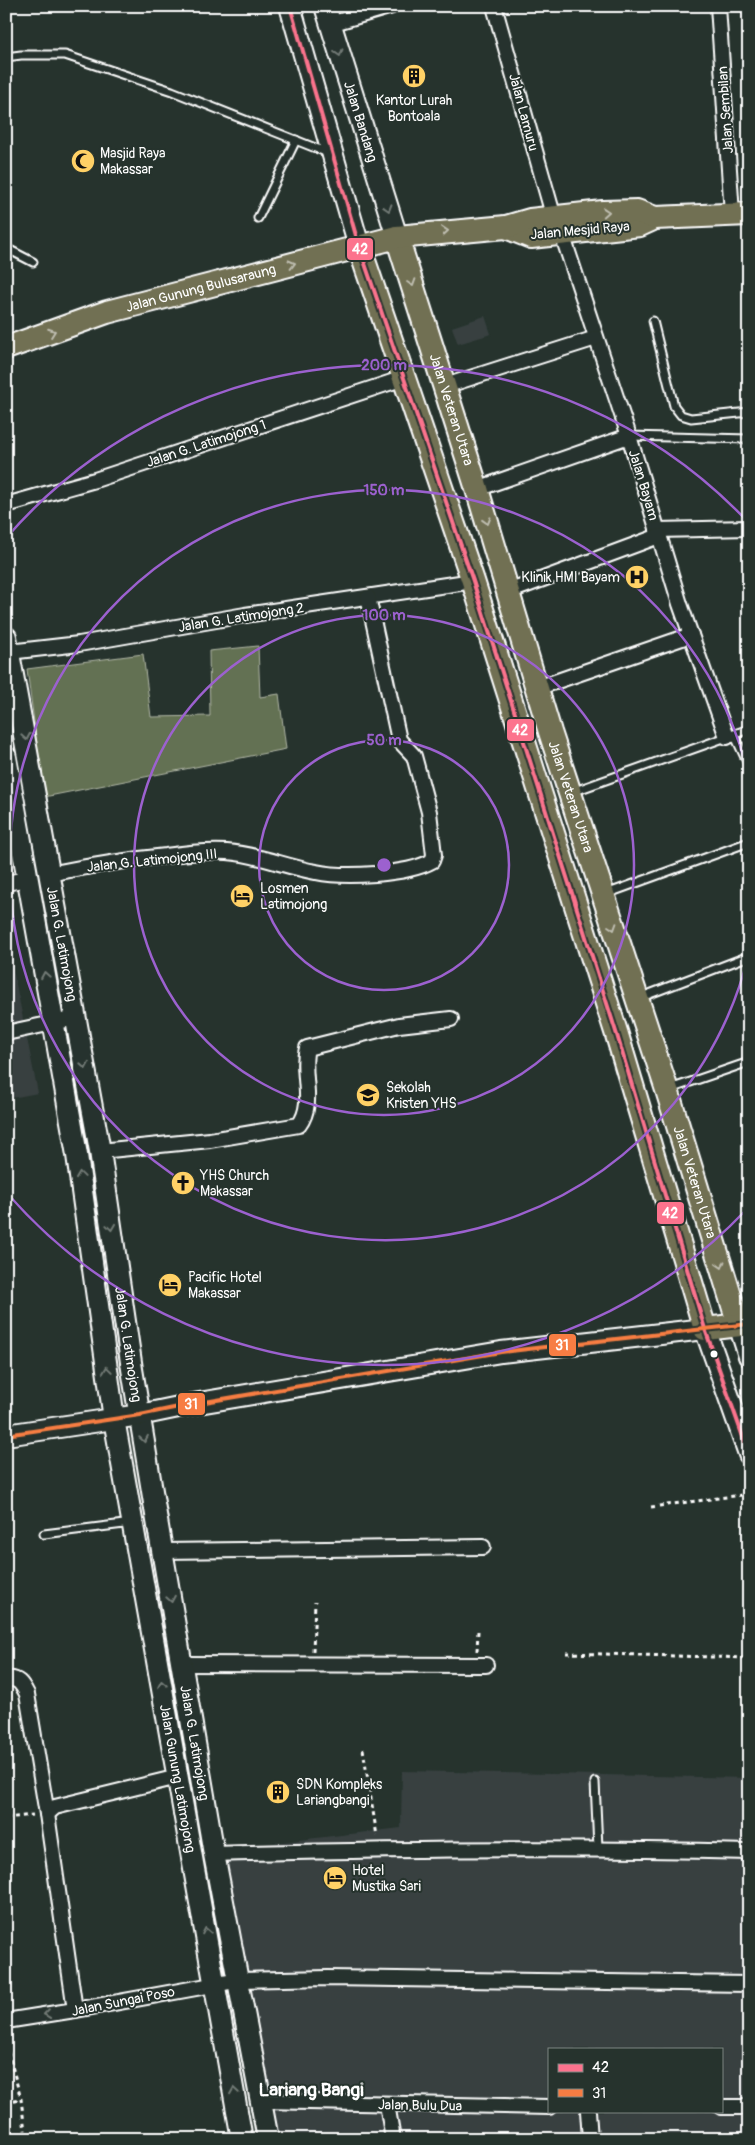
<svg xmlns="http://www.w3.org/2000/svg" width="755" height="2145" font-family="Pangolin,sans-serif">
  <rect width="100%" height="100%" fill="#26332d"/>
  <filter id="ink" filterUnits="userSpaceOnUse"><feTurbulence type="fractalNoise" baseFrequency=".02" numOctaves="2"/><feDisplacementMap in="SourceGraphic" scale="10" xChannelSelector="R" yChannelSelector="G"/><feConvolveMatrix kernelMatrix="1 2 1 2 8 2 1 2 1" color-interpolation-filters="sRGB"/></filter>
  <g filter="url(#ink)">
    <!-- built -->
    <g fill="#384141">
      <path d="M485,316l6,18 -33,10 -6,-17z"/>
      <path d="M6,935l32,158 -32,6z"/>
      <path d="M402,1771l347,7v322h-28v-51h-172v49l-282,-4 -44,-245 178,-21z"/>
      <path d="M272,2104l277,7h172l28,-2v30h-470z"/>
    </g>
    <!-- green -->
    <path fill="#647152" stroke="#b2b8a8" d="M258,646l2,51 19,-3 7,55 -242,48 -17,-128 116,-15 8,63 59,-1 -1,-65z"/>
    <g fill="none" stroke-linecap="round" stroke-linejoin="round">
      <!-- service casing -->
      <g stroke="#fff" stroke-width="11">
        <g id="service">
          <path d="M6,57l15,-2h44l107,36 156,62"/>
          <path d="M258,218l38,-78"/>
          <path d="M6,248l27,14"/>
          <path d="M653,321l21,85 7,9 10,3 58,-6"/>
          <path d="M629,436l120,3"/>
          <path d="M734,734l15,32"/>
          <path d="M572,792l177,-63"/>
          <path d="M606,894l143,-52"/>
          <path d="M639,998l110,-42"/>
          <path d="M670,1089l79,-27"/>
          <path d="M44,1534l88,-11"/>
          <path d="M595,1782l3,66"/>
        </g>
      </g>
      <!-- minor casing -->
      <g stroke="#fff" stroke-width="18">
        <g id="minor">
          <path d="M494,6l60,212"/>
          <path d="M718,6l14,208"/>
          <path d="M330,24l62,-18"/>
          <path d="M562,234l67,202 51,168 47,133"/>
          <path d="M445,386l151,-48"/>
          <path d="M477,489l152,-53"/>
          <path d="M6,505l89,-25 309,-102"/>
          <path d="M657,530l92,-2"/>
          <path d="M508,592l151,-56"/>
          <path d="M9,652l70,-8 166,-29 228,-34"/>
          <path d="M537,688l154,-53"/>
          <path d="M49,874c39,-8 77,-14 117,-18 20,-3 40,-5 61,-4 30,2 59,15 89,20 28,6 91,3 116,-11l2,-6 -5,-43 -15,-56 -15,-16 -31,-143"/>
          <path d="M6,883l21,-4"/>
          <path d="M6,1033l70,-15"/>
          <path d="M100,1151l110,-11 89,-15c17,-23 1,-51 8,-77l92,-23 52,-6"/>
          <path d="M163,1551l320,-4"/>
          <path d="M182,1664l304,1"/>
          <path d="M6,1679c12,-2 16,5 21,15l20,120 28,196"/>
          <path d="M47,1814l8,-7 123,-30"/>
          <path d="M214,1854c179,-5 356,-7 535,-2"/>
          <path d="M6,2021l69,-11 165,-30 88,-2 421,6"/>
          <path d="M261,2101l288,6"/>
          <path d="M387,2104l6,35"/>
          <path d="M721,2107h28"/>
          <path d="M588,2111l2,28"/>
        </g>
      </g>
      <!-- secondary casing -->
      <g stroke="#fff" stroke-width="24">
        <g id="secondary">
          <path d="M290,6l69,240"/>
          <path id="s1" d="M325,6l72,231"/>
          <path id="s2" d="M6,637l94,514 32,218 22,134 60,351 54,285"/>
          <path id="s3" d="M6,757l71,398 37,264 128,720"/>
          <path d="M739,1325l10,31"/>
          <path d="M6,1435l134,-20 53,-11 308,-52 204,-23 44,125"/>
        </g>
      </g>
      <!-- trunk casing -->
      <g stroke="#fff" stroke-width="26">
        <g id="trunk">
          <path d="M506,227l25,10 109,-12 11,-5"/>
          <path id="s4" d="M397,237l80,252 73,243 117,358 72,235"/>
          <path d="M359,246l114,335 144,454 88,294 44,-5"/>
          <path id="s5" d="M6,348l101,-36 290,-75 109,-10 24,-7 73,-8 34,-1 18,7 94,-4"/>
        </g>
      </g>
      <!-- path -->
      <g stroke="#fff" stroke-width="3" stroke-dasharray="4 4" stroke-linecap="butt">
        <path d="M651,1507l98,-13"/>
        <path d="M313,1651l2,-49"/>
        <path d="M477,1651l1,-20"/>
        <path d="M566,1653l183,5"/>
        <path d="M363,1749l14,87"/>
        <path d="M6,1818l27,-3"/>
        <path d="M6,2044l15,55 5,40"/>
        <path d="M6,2102l14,-3"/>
      </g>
      <!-- service -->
      <use href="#service" stroke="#26332d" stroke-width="7"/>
      <!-- minor -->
      <use href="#minor" stroke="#26332d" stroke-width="14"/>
      <!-- secondary -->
      <use href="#secondary" stroke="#26332d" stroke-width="20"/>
      <!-- trunk -->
      <use href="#trunk" stroke="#716f52" stroke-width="22"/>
      <!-- bus-1 casing -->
      <g stroke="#26332d" stroke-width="8">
        <path id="bus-1" d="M290,6l69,240 114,335 144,454 88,294 44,125"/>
      </g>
      <!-- bus-2 casing -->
      <g stroke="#26332d" stroke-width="8">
        <path id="bus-2" d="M6,1435l134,-20 53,-11 308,-52 248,-28"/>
      </g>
      <!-- bus-1 -->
      <use href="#bus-1" stroke="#fc738d" stroke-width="4"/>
      <!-- bus-2 -->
      <use href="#bus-2" stroke="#f77d43" stroke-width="4"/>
    </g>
    <!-- one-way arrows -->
    <defs><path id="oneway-chevron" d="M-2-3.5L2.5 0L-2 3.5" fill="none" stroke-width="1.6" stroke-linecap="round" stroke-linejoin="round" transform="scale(1.25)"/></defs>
    <g stroke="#727a76">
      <use href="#oneway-chevron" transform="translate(339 53) rotate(73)"/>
      <use href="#oneway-chevron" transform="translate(388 208) rotate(73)"/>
      <use href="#oneway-chevron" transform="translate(26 737) rotate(80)"/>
      <use href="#oneway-chevron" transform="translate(45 975) rotate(-100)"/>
      <use href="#oneway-chevron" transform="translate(85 1066) rotate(80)"/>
      <use href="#oneway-chevron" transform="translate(80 1175) rotate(-98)"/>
      <use href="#oneway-chevron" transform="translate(111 1227) rotate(82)"/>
      <use href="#oneway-chevron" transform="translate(107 1370) rotate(-98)"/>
      <use href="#oneway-chevron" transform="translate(144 1439) rotate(81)"/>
      <use href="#oneway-chevron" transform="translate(171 1599) rotate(80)"/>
      <use href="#oneway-chevron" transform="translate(162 1684) rotate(-101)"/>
      <use href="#oneway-chevron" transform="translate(206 1931) rotate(-101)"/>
      <use href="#oneway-chevron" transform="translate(47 2014) rotate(172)"/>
      <use href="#oneway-chevron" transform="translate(234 2091) rotate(-99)"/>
    </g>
    <g stroke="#bfbeb1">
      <use href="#oneway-chevron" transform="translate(606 212) rotate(-4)"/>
      <use href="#oneway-chevron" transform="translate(445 231) rotate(-5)"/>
      <use href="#oneway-chevron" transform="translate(292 264) rotate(-14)"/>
      <use href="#oneway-chevron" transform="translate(412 283) rotate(72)"/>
      <use href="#oneway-chevron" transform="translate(52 332) rotate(-20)"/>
      <use href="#oneway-chevron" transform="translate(487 521) rotate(73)"/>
      <use href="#oneway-chevron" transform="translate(613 927) rotate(72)"/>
      <use href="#oneway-chevron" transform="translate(721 1265) rotate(73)"/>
    </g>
  </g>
  <!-- distance rings -->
  <g fill="none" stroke="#9c61cf" stroke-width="2.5">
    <circle cx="384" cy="865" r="125"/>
    <circle cx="384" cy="865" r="250"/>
    <path d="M749 953A375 375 0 1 1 749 777"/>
    <path d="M747 1209A500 500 0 0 1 7 1193M7 537A500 500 0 0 1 747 521"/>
  </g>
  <!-- icons -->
  <defs>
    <g id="building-disc" transform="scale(1.25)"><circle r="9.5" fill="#ffd166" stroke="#26332d"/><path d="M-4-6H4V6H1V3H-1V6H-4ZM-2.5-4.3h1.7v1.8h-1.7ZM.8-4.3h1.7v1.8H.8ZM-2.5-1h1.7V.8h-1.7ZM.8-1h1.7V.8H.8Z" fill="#111"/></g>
    <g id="mosque-disc" transform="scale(1.25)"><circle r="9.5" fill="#ffd166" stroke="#26332d"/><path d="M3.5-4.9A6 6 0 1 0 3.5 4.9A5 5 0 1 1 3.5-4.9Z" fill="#111"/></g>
    <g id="hospital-disc" transform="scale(1.25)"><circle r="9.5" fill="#ffd166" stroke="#26332d"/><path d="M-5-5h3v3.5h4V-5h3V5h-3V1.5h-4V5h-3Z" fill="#111"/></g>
    <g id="hotel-disc" transform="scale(1.25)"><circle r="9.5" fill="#ffd166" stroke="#26332d"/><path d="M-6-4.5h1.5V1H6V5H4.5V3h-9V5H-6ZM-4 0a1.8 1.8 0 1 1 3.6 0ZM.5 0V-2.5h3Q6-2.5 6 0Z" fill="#111"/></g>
    <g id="school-disc" transform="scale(1.25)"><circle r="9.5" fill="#ffd166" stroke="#26332d"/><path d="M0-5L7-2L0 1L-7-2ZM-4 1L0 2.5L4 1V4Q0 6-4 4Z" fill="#111"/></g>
    <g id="church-disc" transform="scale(1.25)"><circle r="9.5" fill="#ffd166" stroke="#26332d"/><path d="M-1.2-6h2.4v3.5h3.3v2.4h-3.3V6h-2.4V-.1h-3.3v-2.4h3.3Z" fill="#111"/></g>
  </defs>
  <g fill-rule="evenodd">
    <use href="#building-disc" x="414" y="76"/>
    <use href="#mosque-disc" x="83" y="161"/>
    <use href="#hospital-disc" x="637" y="577"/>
    <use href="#hotel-disc" x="242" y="896"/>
    <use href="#school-disc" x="368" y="1095"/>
    <use href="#church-disc" x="183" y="1183"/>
    <use href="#hotel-disc" x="170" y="1285"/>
    <use href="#building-disc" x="278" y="1792"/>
    <use href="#hotel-disc" x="335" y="1878"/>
  </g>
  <!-- markers -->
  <circle fill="#fff" stroke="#26332d" stroke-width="2" cx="714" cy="1354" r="4.5"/>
  <g text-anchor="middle" stroke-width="4" stroke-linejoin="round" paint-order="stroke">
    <!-- poi labels -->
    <g font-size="14" fill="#fff" stroke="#26332d" text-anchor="start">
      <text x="414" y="105" text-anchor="middle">Kantor Lurah<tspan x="414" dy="16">Bontoala</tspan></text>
      <text x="100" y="158">Masjid Raya<tspan x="100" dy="16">Makassar</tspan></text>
      <text x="620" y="582" text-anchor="end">Klinik HMI Bayam</text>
      <text x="260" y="893">Losmen<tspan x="260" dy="16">Latimojong</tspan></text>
      <text x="386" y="1092">Sekolah<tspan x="386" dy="16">Kristen YHS</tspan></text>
      <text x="200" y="1180">YHS Church<tspan x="200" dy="16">Makassar</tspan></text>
      <text x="188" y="1282">Pacific Hotel<tspan x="188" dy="16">Makassar</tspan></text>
      <text x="296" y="1789">SDN Kompleks<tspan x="296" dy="16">Lariangbangi</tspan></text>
      <text x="352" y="1875">Hotel<tspan x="352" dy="16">Mustika Sari</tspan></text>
    </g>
    <!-- street labels -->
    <g font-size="14" fill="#fff" stroke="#26332d">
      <text transform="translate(725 110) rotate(-94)" y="5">Jalan Sembilan</text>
      <text transform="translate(524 112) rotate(75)" y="5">Jalan Lamuru</text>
      <text dy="5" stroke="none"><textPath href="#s1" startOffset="121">Jalan Bandang</textPath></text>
      <text transform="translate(580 230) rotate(-5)" y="5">Jalan Mesjid Raya</text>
      <text dy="5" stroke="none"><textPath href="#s5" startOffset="204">Jalan Gunung Bulusaraung</textPath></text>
      <text dy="5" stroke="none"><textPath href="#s4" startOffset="181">Jalan Veteran Utara</textPath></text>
      <text transform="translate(206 443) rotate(-18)" y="5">Jalan G. Latimojong 1</text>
      <text transform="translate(644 485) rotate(73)" y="5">Jalan Bayam</text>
      <text transform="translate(241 617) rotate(-9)" y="5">Jalan G. Latimojong 2</text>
      <text dy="5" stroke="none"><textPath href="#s4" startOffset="586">Jalan Veteran Utara</textPath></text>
      <text transform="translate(152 860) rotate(-6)" y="5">Jalan G. Latimojong III</text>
      <text dy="5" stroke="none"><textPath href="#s2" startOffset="312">Jalan G. Latimojong</textPath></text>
      <text dy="5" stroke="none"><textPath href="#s4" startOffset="991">Jalan Veteran Utara</textPath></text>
      <text dy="5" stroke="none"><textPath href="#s2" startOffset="718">Jalan G. Latimojong</textPath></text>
      <text dy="5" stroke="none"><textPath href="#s2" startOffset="1122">Jalan G. Latimojong</textPath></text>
      <text dy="5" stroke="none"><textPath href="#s3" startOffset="1036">Jalan Gunung Latimojong</textPath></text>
      <text transform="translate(123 2001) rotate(-11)" y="5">Jalan Sungai Poso</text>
      <text transform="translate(420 2105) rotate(1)" y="5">Jalan Bulu Dua</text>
    </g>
    <!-- district labels -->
    <g font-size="19" font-weight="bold" fill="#fff" stroke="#26332d">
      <text x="311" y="2096">Lariang Bangi</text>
    </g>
  </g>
  <circle cx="384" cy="865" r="8" fill="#9c61cf" stroke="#26332d" stroke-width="2.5"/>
  <g font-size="15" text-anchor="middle" font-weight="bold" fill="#9c61cf" stroke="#26332d" stroke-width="4" stroke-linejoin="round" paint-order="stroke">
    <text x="384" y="370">200 m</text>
    <text x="384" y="495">150 m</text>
    <text x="384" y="620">100 m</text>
    <text x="384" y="745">50 m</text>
  </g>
  <g stroke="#26332d" stroke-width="2">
    <rect x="346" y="237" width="28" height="24" rx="5" fill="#fc738d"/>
    <rect x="506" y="718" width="29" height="24" rx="5" fill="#fc738d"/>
    <rect x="656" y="1201" width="29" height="24" rx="5" fill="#fc738d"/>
    <rect x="548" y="1333" width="29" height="24" rx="5" fill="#f77d43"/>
    <rect x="177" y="1392" width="29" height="24" rx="5" fill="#f77d43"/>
  </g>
  <g font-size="14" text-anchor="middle" font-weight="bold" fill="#fff">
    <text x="360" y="254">42</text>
    <text x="520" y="735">42</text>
    <text x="670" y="1218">42</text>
    <text x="562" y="1350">31</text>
    <text x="191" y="1409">31</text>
  </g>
  <!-- margin -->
  <rect width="755" height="2145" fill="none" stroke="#26332d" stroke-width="25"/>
  <rect x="12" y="12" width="730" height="2120" fill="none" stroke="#fff" stroke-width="2" filter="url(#ink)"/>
  <!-- legend -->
  <rect x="548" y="2048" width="175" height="65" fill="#26332d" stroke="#7d8581"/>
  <rect x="558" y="2064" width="25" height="8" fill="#fc738d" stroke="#7d8581"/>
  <text x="592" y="2072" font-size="15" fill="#ffffff">42</text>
  <rect x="558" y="2089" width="25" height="8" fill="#f77d43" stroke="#7d8581"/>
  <text x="592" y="2098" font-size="15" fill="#ffffff">31</text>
</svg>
